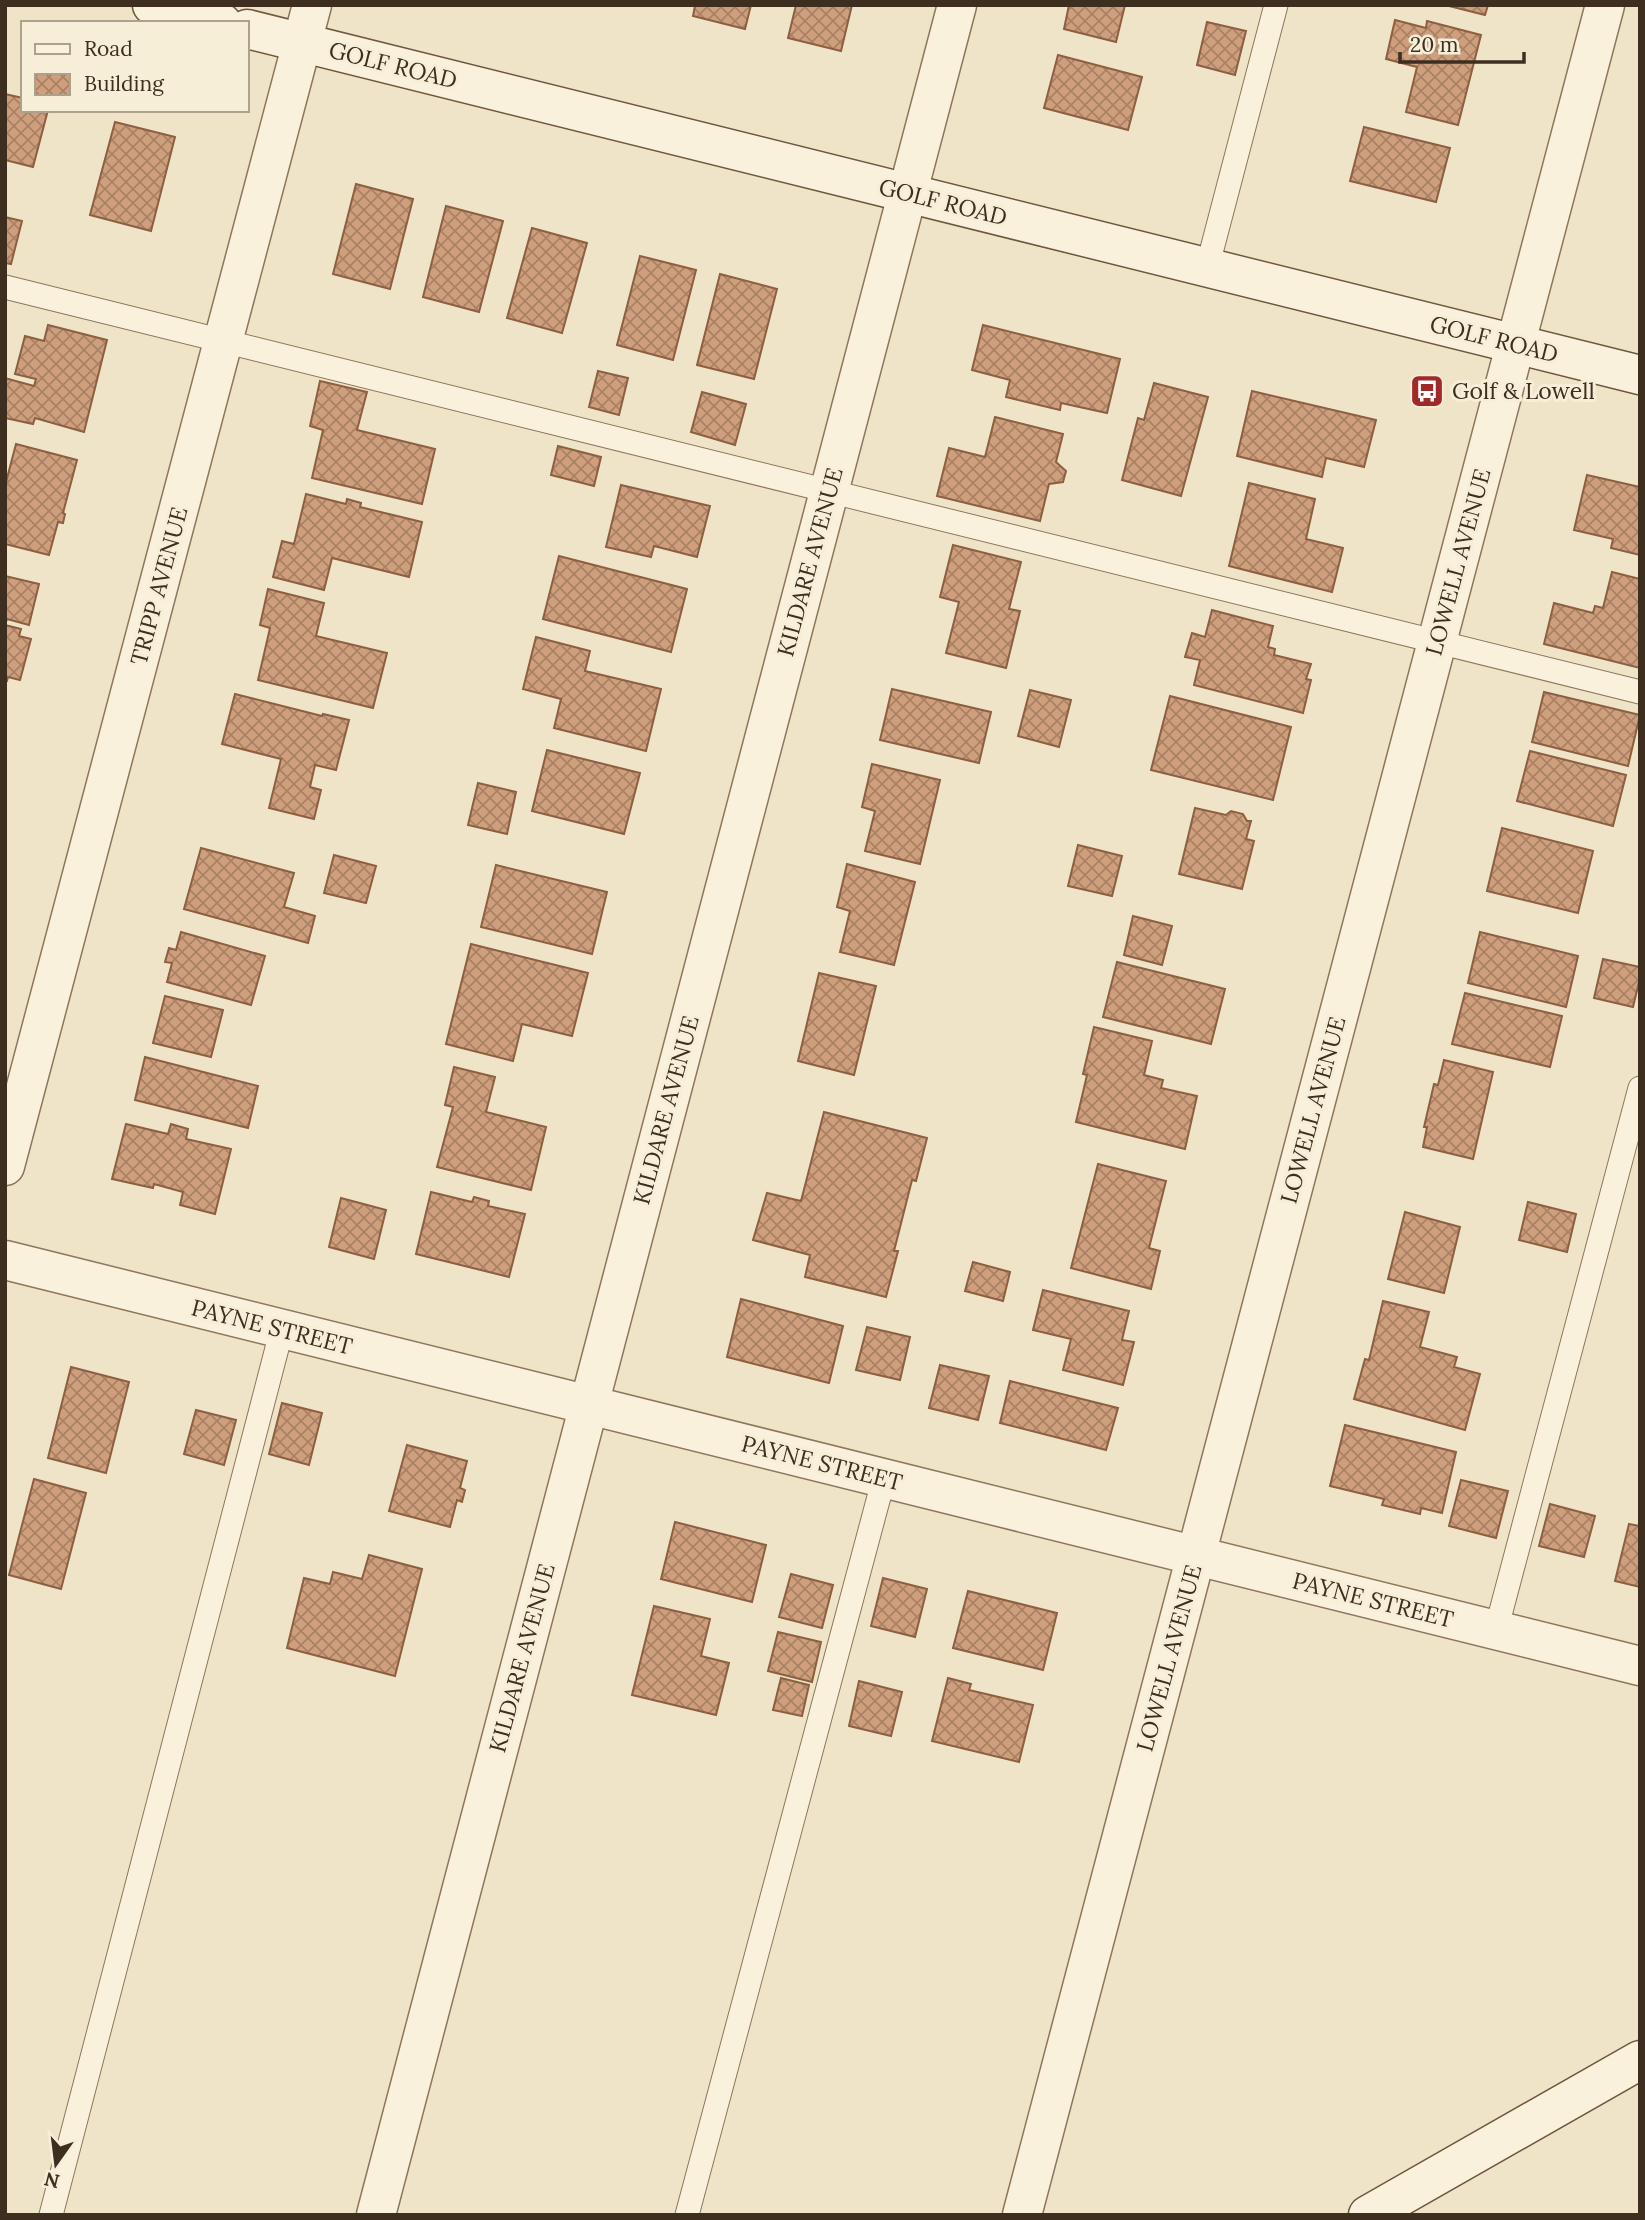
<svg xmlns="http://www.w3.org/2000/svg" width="1645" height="2220" font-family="Lora,serif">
  <defs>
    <pattern id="building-cross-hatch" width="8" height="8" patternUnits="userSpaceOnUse" patternTransform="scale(1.75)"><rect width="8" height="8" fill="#cf9f7d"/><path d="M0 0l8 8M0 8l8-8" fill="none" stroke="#a98266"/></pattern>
  </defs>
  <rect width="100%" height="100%" fill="#f0e4c8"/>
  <!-- building -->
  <g fill="url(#building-cross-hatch)" stroke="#8d5f41" stroke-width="2">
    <path d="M692,5h59l-6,24 -52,-13 2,-10z"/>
    <path d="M796,5h56l-11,46 -53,-13z"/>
    <path d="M1069,5h56l-9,37 -52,-13z"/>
    <path d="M1445,5h43l-3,10z"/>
    <path d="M1395,20l31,8 1,-7 54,14 -23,90 -52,-13 11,-45 -31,-8z"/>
    <path d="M1207,22l39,9 -11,44 -38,-10z"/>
    <path d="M1058,55l84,22 -14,53 -84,-22z"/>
    <path d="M5,94l18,4v12h25l-15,57 -28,-7z"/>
    <path d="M115,122l60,15 -24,94 -61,-16z"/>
    <path d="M1364,127l86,21 -14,54 -86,-21z"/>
    <path d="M356,184l57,15 -23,90 -57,-15z"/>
    <path d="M446,206l57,15 -24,91 -56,-15z"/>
    <path d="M5,217l17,4 -11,43 -6,-1z"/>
    <path d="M532,228l55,15 -25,90 -55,-15z"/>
    <path d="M640,256l56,14 -23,90 -56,-15z"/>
    <path d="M720,274l57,15 -23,90 -57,-14z"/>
    <path d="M48,325l59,15 -23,92 -49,-14 -2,6 -28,-6v-40l29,8 2,-7 -21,-5 10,-38 19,5z"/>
    <path d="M983,325l137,34 -13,54 -46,-10 -1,7 -54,-13 4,-17 -38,-10z"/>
    <path d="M598,371l30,7 -9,37 -30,-8z"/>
    <path d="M320,381l47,11 -10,38 78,19 -13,55 -110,-26 11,-48 -13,-4z"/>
    <path d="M1154,383l54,14 -27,99 -59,-16 16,-62 6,2z"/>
    <path d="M1252,391l124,29 -12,47 -38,-9 -4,19 -85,-21z"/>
    <path d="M702,392l44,12 -11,41 -44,-13z"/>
    <path d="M995,417l68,17 -7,28 10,9 -3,11 -14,2 -9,37 -103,-25 12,-48 36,9z"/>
    <path d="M16,444l61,16 -14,53 2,1 -2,9 -5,-1 -9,33 -44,-11v-58z"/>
    <path d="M558,446l43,11 -7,29 -43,-11z"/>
    <path d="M1587,475l53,12v68l-29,-7 2,-9 -39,-9z"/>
    <path d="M1249,483l66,16 -9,40 37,9 -11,44 -103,-26z"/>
    <path d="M621,485l89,21 -13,51 -43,-11 -3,11 -45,-10z"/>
    <path d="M306,494l40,10 1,-5 14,4 -1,4 62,15 -13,55 -77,-19 -8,32 -51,-13 9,-36 12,3z"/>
    <path d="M953,545l68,17 -12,47 11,2 -14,57 -60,-15 13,-51 -19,-5z"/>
    <path d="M559,556l128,33 -16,63 -128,-33z"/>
    <path d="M1612,572l28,7v89l-96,-24 10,-41 39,10 2,-7 8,2z"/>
    <path d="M5,576l34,8 -10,41 -22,-6 -2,6 16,4 -2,7 12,3 -11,41 -12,-3 -1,4h-2z"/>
    <path d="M268,589l56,14 -8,33 71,17 -14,55 -115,-28 12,-52 -10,-3z"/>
    <path d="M1212,610l61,16 -5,21 7,2 -1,6 37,9 -5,15 5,1 -8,33 -109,-28 6,-25 -15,-3 7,-24 13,4z"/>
    <path d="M536,637l54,14 -5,20 76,18 -15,62 -92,-23 7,-29 -38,-10z"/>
    <path d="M892,689l99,23 -12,51 -99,-23z"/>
    <path d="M1030,690l41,10 -12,47 -41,-11z"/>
    <path d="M1544,692l96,23 -12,51 -96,-24z"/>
    <path d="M235,694l87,22 1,-2 26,6 -13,50 -21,-5 -5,22 11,3 -7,29 -45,-11 12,-49 -59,-15z"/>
    <path d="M1170,696l121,31 -18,73 -122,-30z"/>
    <path d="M547,750l93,23 -16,61 -92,-23z"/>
    <path d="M1530,751l96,24 -13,51 -96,-25z"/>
    <path d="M872,764l68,16 -20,84 -55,-13 10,-40 -13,-4z"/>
    <path d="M478,783l38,9 -9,42 -39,-9z"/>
    <path d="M1195,808l31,7 5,-4 12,3 4,7h4l-5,18 8,2 -12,48 -63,-15z"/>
    <path d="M1502,828l91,23 -15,62 -91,-22z"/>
    <path d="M1078,845l44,11 -10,40 -44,-10z"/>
    <path d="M201,848l93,25 -10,34 31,9 -7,27 -124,-34z"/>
    <path d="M334,855l42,11 -10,37 -42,-10z"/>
    <path d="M847,864l68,18 -21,83 -54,-13 10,-41 -13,-4z"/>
    <path d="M496,865l111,27 -15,62 -111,-27z"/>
    <path d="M1133,916l39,10 -10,39 -38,-10z"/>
    <path d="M181,932l84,24 -14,49 -84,-23 5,-19 -7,-1 4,-14 7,2z"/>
    <path d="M1480,932l98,24 -12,51 -98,-24z"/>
    <path d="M471,944l117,29 -16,63 -50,-12 -9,37 -67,-17z"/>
    <path d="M1603,959l37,8v11l-7,29 -39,-9z"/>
    <path d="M1117,962l108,27 -14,55 -108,-27z"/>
    <path d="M819,973l57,13 -22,89 -56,-14z"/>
    <path d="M1465,993l97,23 -12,51 -98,-23z"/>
    <path d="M165,996l58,14 -12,47 -58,-14z"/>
    <path d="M1094,1027l58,14 -8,34 19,5 -2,8 36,8 -12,53 -109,-27 11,-47 -4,-1z"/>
    <path d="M145,1057l113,29 -10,42 -113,-28z"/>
    <path d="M1444,1060l49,12 -20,87 -50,-12 4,-20h-3l10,-43 4,1z"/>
    <path d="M454,1067l41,10 -9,35 60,15 -15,63 -94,-23 16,-60 -8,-2z"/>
    <path d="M824,1112l103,26 -11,43 -4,-1 -18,71h4l-12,46 -81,-20 5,-22 -57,-15 14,-47 34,8z"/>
    <path d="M126,1124l42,10 3,-10 17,5 -2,10 45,10 -16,65 -35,-9 3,-13 -29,-8 -1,4 -41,-9z"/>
    <path d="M1098,1164l68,17 -17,67 11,3 -9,38 -80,-21z"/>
    <path d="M431,1192l41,10 2,-5 15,4 -1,5 37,8 -16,63 -93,-23z"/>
    <path d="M341,1198l45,12 -12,49 -45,-12z"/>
    <path d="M1528,1202l48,12 -9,38 -48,-12z"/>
    <path d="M1405,1212l55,15 -16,66 -56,-14z"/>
    <path d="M973,1262l37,10 -7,29 -38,-10z"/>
    <path d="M1043,1290l86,21 -7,29 12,2 -11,43 -60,-15 8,-31 -38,-9z"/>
    <path d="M741,1299l102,27 -14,57 -102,-26z"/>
    <path d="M1383,1301l46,11 -9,35 37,10 -3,10 26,7 -15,56 -111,-31 11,-40 4,1z"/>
    <path d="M867,1327l43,10 -10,43 -44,-10z"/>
    <path d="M940,1365l49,11 -11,44 -49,-12z"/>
    <path d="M71,1367l58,15 -23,91 -58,-15z"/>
    <path d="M1010,1381l108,27 -12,42 -106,-27z"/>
    <path d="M282,1403l40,10 -13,52 -40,-11z"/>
    <path d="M196,1410l40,10 -12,45 -40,-11z"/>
    <path d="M1345,1425l111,27 -14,61 -21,-5 -1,6 -38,-9 2,-6 -54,-13z"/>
    <path d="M407,1445l60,16 -7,27 5,2 -3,12 -5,-2 -7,27 -61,-16z"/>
    <path d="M34,1479l52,14 -25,96 -52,-14z"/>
    <path d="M1461,1480l47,11 -12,47 -47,-12z"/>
    <path d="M1550,1504l45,12 -11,41 -45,-11z"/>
    <path d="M675,1522l91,23 -14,57 -91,-23z"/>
    <path d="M1629,1524l11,2v61l-25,-6z"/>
    <path d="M369,1555l53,14 -27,107 -108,-28 17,-70 26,6 3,-12 29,7z"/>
    <path d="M791,1574l42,11 -11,43 -43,-11z"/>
    <path d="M883,1578l44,11 -12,48 -44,-11z"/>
    <path d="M968,1591l89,22 -14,57 -90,-22z"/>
    <path d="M654,1606l56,13 -9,37 28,7 -13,52 -84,-20z"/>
    <path d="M778,1632l43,10 -9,40 -44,-11z"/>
    <path d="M781,1678l28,7 -7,31 -29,-6z"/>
    <path d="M948,1678l23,6 -2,6 64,15 -14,57 -87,-21z"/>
    <path d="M859,1681l43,11 -11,44 -42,-10z"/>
  </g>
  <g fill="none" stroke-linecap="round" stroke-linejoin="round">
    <!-- lane casing -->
    <g stroke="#8d765c" stroke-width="25">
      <g id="lane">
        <path d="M1207,268l69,-263"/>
        <path d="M5,287l1635,405"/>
        <path d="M1496,1630l144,-542"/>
        <path d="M51,2215l231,-886"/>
        <path d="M687,2215l197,-737"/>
      </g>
    </g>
    <!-- street casing -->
    <g stroke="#8d765c" stroke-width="41">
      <g id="street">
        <path d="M5,1166l307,-1161"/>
        <path d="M5,1260l1635,406"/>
        <path d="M376,2215l581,-2210"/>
        <path d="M1022,2215l583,-2210"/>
      </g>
    </g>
    <!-- secondary casing -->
    <g stroke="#6f573f" stroke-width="41">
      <g id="secondary">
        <path d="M152,5l70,18"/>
        <path d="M247,29l1393,346"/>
        <path d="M1368,2215l272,-155"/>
      </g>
    </g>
    <!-- lane -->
    <use href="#lane" stroke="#faf1dc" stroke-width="23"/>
    <!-- street -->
    <use href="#street" stroke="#faf1dc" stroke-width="38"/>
    <!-- secondary -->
    <use href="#secondary" stroke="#faf1dc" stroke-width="38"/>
  </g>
  <!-- icons -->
  <defs>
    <g id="bus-square" transform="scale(1.75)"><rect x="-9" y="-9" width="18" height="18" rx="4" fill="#9e2a2b" stroke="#f7eed8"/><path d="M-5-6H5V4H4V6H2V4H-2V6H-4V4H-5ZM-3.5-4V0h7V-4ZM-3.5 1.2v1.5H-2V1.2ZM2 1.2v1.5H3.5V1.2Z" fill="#fff"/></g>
  </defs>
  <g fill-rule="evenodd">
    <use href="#bus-square" x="1427" y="391"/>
  </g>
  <g text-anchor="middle" stroke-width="6" stroke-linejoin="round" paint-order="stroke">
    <!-- street labels -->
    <g font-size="23" fill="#3d2e20" stroke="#f7eed8">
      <text transform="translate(393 65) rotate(14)" y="8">GOLF ROAD</text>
      <text transform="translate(943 202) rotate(14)" y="8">GOLF ROAD</text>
      <text transform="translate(1494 339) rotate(14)" y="8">GOLF ROAD</text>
      <text transform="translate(810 562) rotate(-75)" y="8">KILDARE AVENUE</text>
      <text transform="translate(1458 562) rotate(-75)" y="8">LOWELL AVENUE</text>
      <text transform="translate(159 586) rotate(-75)" y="8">TRIPP AVENUE</text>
      <text transform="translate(666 1110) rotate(-75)" y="8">KILDARE AVENUE</text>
      <text transform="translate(1313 1110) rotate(-75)" y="8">LOWELL AVENUE</text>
      <text transform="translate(272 1327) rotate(14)" y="8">PAYNE STREET</text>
      <text transform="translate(822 1463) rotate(14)" y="8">PAYNE STREET</text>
      <text transform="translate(1373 1600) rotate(14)" y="8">PAYNE STREET</text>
      <text transform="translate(522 1658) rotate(-75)" y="8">KILDARE AVENUE</text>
      <text transform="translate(1169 1658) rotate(-75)" y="8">LOWELL AVENUE</text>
    </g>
    <!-- poi labels -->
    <g font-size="23" fill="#3d2e20" stroke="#f7eed8" text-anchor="start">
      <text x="1452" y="399">Golf &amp; Lowell</text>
    </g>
  </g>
  <!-- border -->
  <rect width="1645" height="2220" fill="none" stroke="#3d2e20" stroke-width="14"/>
  <!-- legend -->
  <rect x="21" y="21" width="228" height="91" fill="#f7eed8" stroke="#ada18e" stroke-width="2"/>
  <rect x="35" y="44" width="35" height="10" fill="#faf1dc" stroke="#ada18e" stroke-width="2"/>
  <text x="84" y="56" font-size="21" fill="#3d2e20">Road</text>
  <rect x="35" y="74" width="35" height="21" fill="url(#building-cross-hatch)" stroke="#ada18e" stroke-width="2"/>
  <text x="84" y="91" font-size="21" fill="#3d2e20">Building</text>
  <!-- north arrow -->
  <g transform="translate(56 2164) rotate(194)" stroke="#f7eed8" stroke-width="5" paint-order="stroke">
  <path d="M0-5L12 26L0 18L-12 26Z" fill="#3d2e20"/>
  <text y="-10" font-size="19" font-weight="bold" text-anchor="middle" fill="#3d2e20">N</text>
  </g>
  <!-- scale -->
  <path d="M1400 52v10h124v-10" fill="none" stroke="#3d2e20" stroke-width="3.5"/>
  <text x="1410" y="52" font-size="21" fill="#3d2e20" stroke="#f7eed8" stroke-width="5" paint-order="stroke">20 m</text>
</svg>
